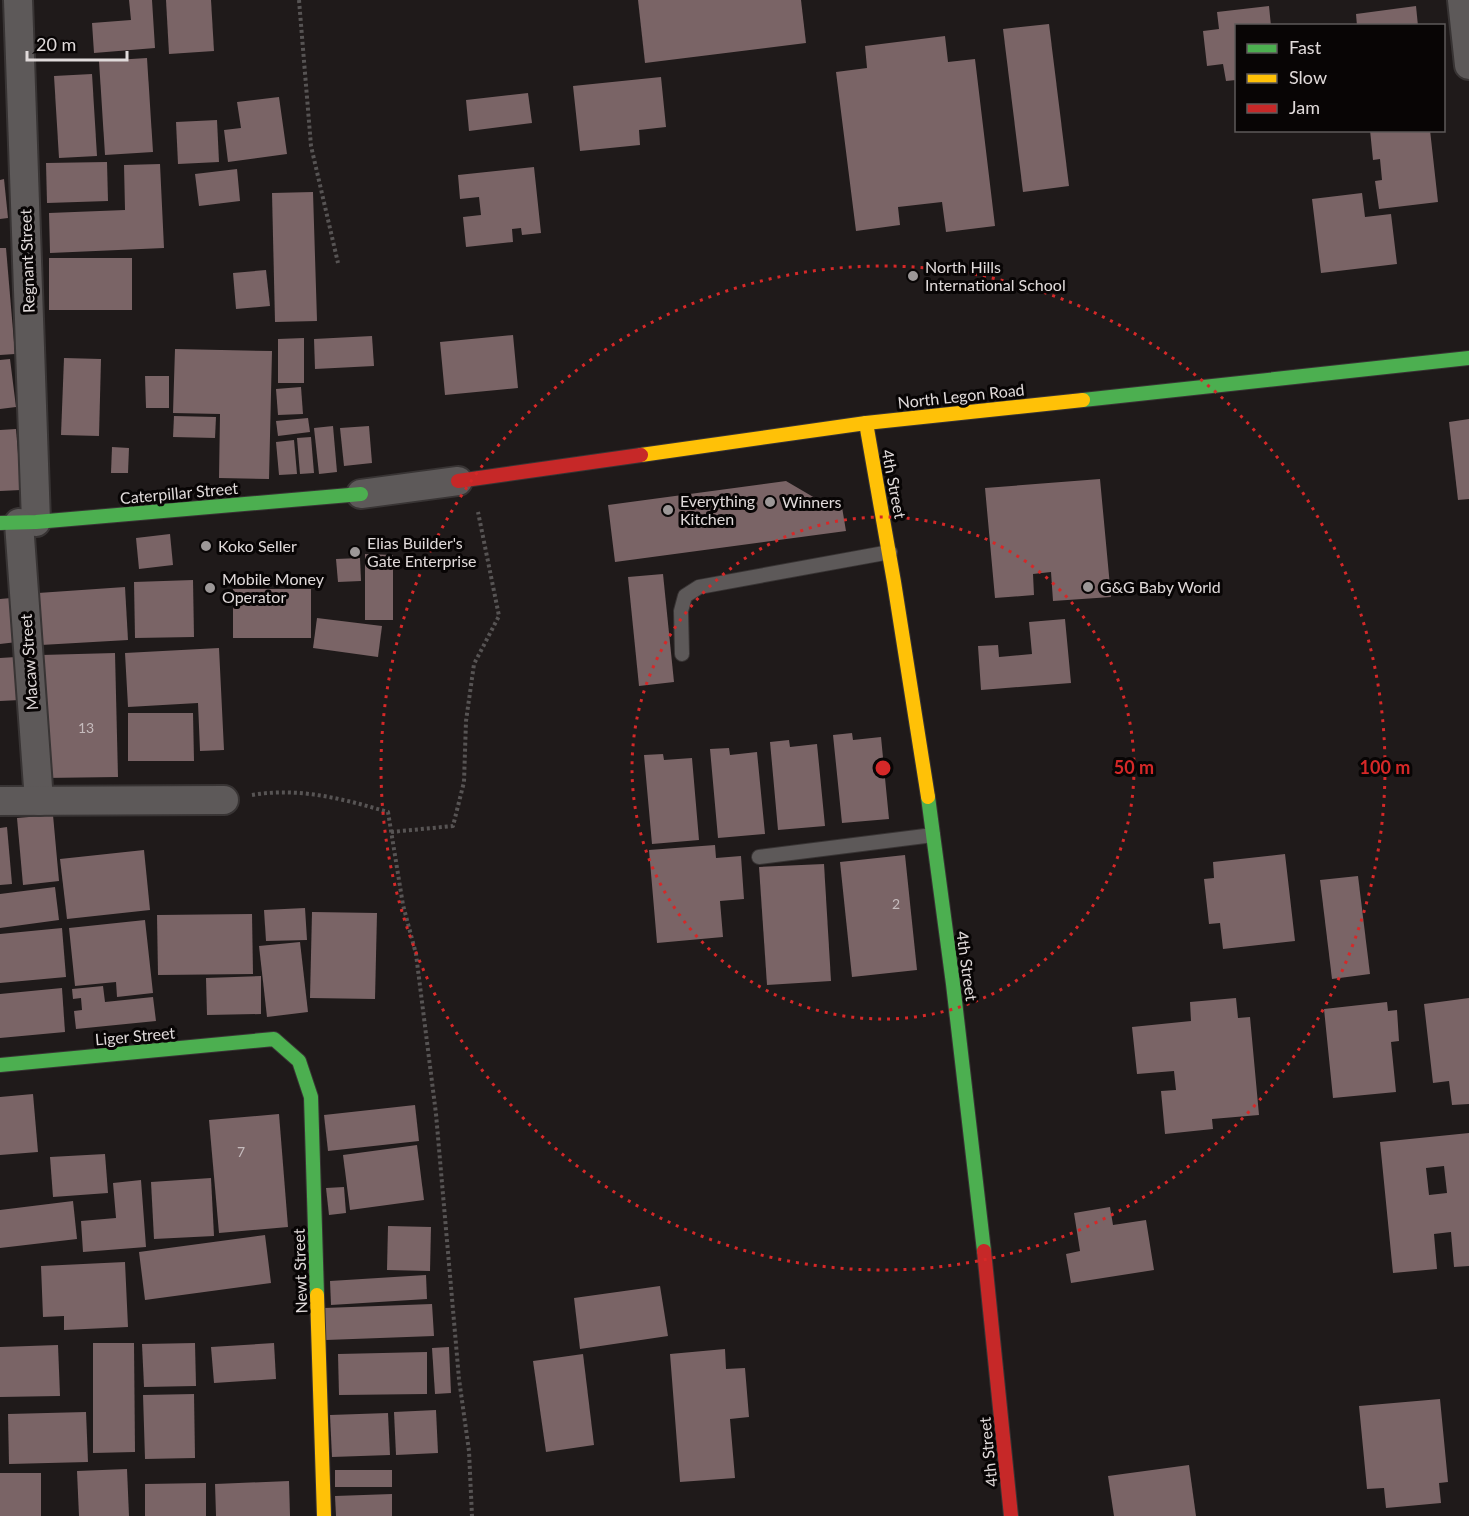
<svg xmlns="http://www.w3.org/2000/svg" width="1469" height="1516" font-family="Lato,sans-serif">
  <rect width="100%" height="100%" fill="#1f1a1a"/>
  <!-- building -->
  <g fill="#7a6466" fill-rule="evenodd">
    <path d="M129,0h23l3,48 -61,5 -2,-30 39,-3z"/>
    <path d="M166,0h45l3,51 -45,3z"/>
    <path d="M638,0h163l5,43 -161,20z"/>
    <path d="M1269,6l2,20h-35v54l-10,1 -3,-17 -16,2 -4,-35 16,-2 -2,-17z"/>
    <path d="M1416,6l2,20h-61l-1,-12z"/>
    <path d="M1049,24l20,162 -46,6 -20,-163z"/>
    <path d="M945,36l3,26 27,-3 20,167 -49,6 -4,-30 -44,5 2,18 -44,6 -20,-159 31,-4 -2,-22z"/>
    <path d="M147,58l6,94 -48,3 -6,-94z"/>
    <path d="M92,74l5,82 -38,2 -5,-82z"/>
    <path d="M661,77l5,50 -27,3 1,15 -60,6 -7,-65z"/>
    <path d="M528,93l4,30 -63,8 -3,-31z"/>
    <path d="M279,97l8,57 -59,8 -4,-32 17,-2 -4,-26z"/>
    <path d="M217,120l2,42 -41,2 -2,-42z"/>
    <path d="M1370,130h60l8,72 -59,7 -4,-28 7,-1 -2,-21 -7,1z"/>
    <path d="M107,162l1,39 -61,2 -1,-40z"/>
    <path d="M160,164l4,84 -114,5 -1,-40 76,-3 -1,-45z"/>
    <path d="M534,167l7,66 -19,2 -1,-7 -9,1 1,13 -47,5 -3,-30 18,-2 -2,-18 -19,2 -2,-24z"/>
    <path d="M237,169l3,32 -41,5 -4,-32z"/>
    <path d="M4,179l4,39 -8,1v-39z"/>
    <path d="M313,192l4,129 -42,1 -3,-129z"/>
    <path d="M1362,193l3,24 26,-3 6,50 -76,9 -9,-74z"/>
    <path d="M0,248h6l9,106 -15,1z"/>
    <rect x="49" y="258" width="83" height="52"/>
    <path d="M266,270l4,36 -34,3 -3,-36z"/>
    <path d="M513,335l5,53 -73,7 -5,-53z"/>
    <path d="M372,336l2,30 -59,3 -1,-30z"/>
    <path d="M304,338v45h-26v-44z"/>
    <path d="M175,349l97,2 -3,128 -50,-1 1,-64 -47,-1z"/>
    <path d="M64,358l37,1 -2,77 -38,-1z"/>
    <path d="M10,359l6,48 -16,2v-49z"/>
    <path d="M145,376h24v32h-23z"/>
    <path d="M301,387l2,27 -25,1 -2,-26z"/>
    <path d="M174,416l42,1 -1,21 -42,-1z"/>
    <path d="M308,418l2,14 -32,4 -2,-15z"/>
    <path d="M1469,419v80l-11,1 -9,-78z"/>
    <path d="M333,426l4,46 -18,2 -5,-46z"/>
    <path d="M369,426l3,37 -28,3 -4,-38z"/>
    <path d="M16,429l5,61 -21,1v-61z"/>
    <path d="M311,437l3,36 -14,1 -3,-36z"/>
    <path d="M294,440l3,34 -18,1 -3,-33z"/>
    <path d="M112,447l17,1 -1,25h-17z"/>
    <path d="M1100,479l11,118 -58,4 -2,-29 -18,2 1,21 -39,3 -10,-110z"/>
    <path d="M786,481l29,17 27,9 4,24 -231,31 -7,-57z"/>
    <path d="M170,534l3,31 -34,4 -3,-31z"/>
    <path d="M365,554l28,1v65h-28z"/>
    <path d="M360,558l1,23 -23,1 -2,-23z"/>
    <path d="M663,574l11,108 -35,4 -11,-109z"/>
    <path d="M193,580l1,57 -59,1 -1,-56z"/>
    <path d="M125,587l3,53 -87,5 -3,-52z"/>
    <rect x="233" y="589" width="78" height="49"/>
    <path d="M11,598l6,44 -17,2v-45z"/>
    <path d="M317,618l65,8 -4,31 -65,-9z"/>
    <path d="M1065,619l6,64 -90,7 -3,-44 20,-1 1,12 33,-3 -3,-32z"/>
    <path d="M219,648l5,102 -24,1 -2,-48 -70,4 -3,-54z"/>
    <path d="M115,653l3,124 -74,1 -3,-123z"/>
    <path d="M16,657l4,43 -20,1v-43z"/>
    <path d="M128,713h65l1,48h-66z"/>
    <path d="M852,733l1,7 28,-3 8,82 -47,4 -9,-88z"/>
    <path d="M789,740l1,7 27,-3 8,82 -47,4 -8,-88z"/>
    <path d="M729,748l1,7 27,-3 8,82 -47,4 -8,-89z"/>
    <path d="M663,754l1,6 28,-2 7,82 -47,4 -8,-89z"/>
    <path d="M53,815l6,66 -36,4 -6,-67z"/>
    <path d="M7,827l5,57 -12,1v-57z"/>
    <path d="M715,845l1,13 25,-2 3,43 -24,2 3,36 -66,6 -8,-93z"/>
    <path d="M144,850l6,60 -83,9 -7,-60z"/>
    <path d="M1285,854l10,87 -72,8 -3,-26 -11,1 -5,-45 10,-1 -1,-16z"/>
    <path d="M905,855l12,115 -65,7 -12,-115z"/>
    <path d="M824,864l7,117 -64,4 -8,-118z"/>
    <path d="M1358,876l12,98 -38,5 -12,-99z"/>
    <path d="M55,887l4,33 -59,8v-34z"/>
    <path d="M305,908l2,32 -41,1 -2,-31z"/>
    <path d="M312,912l65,1 -2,86 -65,-1z"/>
    <path d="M252,914l1,60 -95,1 -1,-60z"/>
    <path d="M145,920l8,73 -36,4 -1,-15 -41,4 -6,-58z"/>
    <path d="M62,928l4,49 -66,6v-49z"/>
    <path d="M300,942l8,70 -41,5 -8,-71z"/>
    <path d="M261,976v38l-54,1 -1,-37z"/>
    <path d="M103,986l2,16 48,-5 3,24 -80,8 -2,-18 8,-1 -1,-12 -8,1 -1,-10z"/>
    <path d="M62,988l3,44 -65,6v-44z"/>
    <path d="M1236,998l2,20 12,-1 9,98 -47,4 1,10 -48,5 -4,-43 15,-1 -2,-19 -37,3 -5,-47 59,-6 -1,-19z"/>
    <path d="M1469,998v106l-17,1 -3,-24 -16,2 -9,-79z"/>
    <path d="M1387,1002l1,9 9,-1 2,31 -8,1 5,50 -63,6 -9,-89z"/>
    <path d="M33,1094l5,58 -38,3v-58z"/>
    <path d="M415,1105l4,36 -91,10 -4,-36z"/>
    <path d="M279,1114l9,113 -69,6 -10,-113z"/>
    <path d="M1469,1133v133l-15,1 -3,-35 -17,2 3,35 -44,4 -13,-131zM1444,1166l3,27 -18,2 -3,-27z"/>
    <path d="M417,1145l7,55 -74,10 -7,-55z"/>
    <path d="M105,1154l3,39 -55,4 -3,-40z"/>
    <path d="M211,1178l3,58 -60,3 -3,-57z"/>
    <path d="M141,1180l5,67 -63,5 -2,-31 35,-3 -3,-35z"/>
    <path d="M344,1187l2,26 -17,2 -3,-27z"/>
    <path d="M73,1201l4,38 -77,9v-38z"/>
    <path d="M1110,1207l3,18 33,-5 8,50 -83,13 -5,-29 14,-3 -6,-38z"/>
    <path d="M388,1226l43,1 -1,44 -43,-1z"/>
    <path d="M265,1235l6,48 -126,17 -6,-48z"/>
    <path d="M125,1262l3,65 -64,3v-14l-21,1 -2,-51z"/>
    <path d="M426,1275l1,24 -96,6 -1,-24z"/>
    <path d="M660,1286l8,50 -88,13 -6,-51z"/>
    <path d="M432,1304l2,32 -108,4 -2,-32z"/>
    <path d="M93,1343h41l1,109 -42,1z"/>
    <path d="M195,1343l1,43 -52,1 -2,-43z"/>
    <path d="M274,1343l2,36 -62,4 -3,-36z"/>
    <path d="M58,1345l2,51 -60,1v-50z"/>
    <path d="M449,1347l2,46 -16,1 -3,-46z"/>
    <path d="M725,1349l1,20 19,-1 4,49 -19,2 5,59 -55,4 -10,-128z"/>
    <path d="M427,1352v42l-88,1 -1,-41z"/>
    <path d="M583,1354l11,91 -48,7 -13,-91z"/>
    <path d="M194,1394l1,64 -50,1 -2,-64z"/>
    <path d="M1440,1399l8,83 -9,1 2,20 -55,5 -2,-20 -17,1 -8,-83z"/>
    <path d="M436,1410l2,43 -42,2 -2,-43z"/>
    <path d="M86,1412l2,50 -79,2 -1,-50z"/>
    <path d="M388,1413l2,42 -58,2 -2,-42z"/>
    <path d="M1189,1465l7,51h-82l-6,-40z"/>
    <path d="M127,1469l2,47h-50l-2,-45z"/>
    <rect x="335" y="1470" width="57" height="17"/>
    <rect x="0" y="1473" width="41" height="43"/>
    <path d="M289,1481l1,35h-74l-1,-32z"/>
    <path d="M206,1483v33h-61v-32z"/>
    <path d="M392,1494v22h-56l-1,-20z"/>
  </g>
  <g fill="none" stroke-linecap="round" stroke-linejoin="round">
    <!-- lane casing -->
    <g stroke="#383434" stroke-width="16">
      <g id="lane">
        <path d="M682,654l-1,-43 4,-15 14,-9 191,-35"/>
        <path d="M759,857l174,-22"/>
      </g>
    </g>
    <!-- street casing -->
    <g stroke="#383434" stroke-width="32">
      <g id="street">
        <path d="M18,0l18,522"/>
        <path d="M1462,0l7,65"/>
        <path d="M361,494l97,-13"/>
        <path d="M19,523l20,278"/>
        <path d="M0,801l224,-1"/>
      </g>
    </g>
    <!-- fast casing -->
    <g stroke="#383434" stroke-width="16">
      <g id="fast">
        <path d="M1083,400l386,-42"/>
        <path d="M0,523l36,-1 325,-28"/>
        <path d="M928,797l25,187 31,267"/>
        <path d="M0,1065l274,-26 25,22 12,36 6,198"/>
      </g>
    </g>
    <!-- slow casing -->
    <g stroke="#383434" stroke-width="16">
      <g id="slow">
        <path d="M866,423l28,159 34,215"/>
        <path d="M641,455l225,-32 217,-23"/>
        <path d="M317,1295l7,221"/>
      </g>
    </g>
    <!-- jam casing -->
    <g stroke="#383434" stroke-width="16">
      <g id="jam">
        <path d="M458,481l183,-26"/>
        <path d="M984,1251l27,265"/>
      </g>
    </g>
    <!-- path -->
    <g stroke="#575454" stroke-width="4" stroke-dasharray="3 3" stroke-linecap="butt">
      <path d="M299,0l12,146 27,117"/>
      <path d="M252,795c47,-8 92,4 136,17l15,93 13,49 20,160 23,265 10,72 3,65"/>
      <path d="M391,832l62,-6 11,-44 2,-61 8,-57 25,-48 -21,-104"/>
    </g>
    <!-- lane -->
    <use href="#lane" stroke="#5d5959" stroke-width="14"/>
    <!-- street -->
    <use href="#street" stroke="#5d5959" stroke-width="28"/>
    <!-- fast -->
    <use href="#fast" stroke="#4caf50" stroke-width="14"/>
    <!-- slow -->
    <use href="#slow" stroke="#ffc107" stroke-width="14"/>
    <!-- jam -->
    <use href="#jam" stroke="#c62828" stroke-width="14"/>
  </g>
  <!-- distance rings -->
  <g fill="none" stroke="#d62828" stroke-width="3" stroke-dasharray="3 6">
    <circle cx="883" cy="768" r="251"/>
    <circle cx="883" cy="768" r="502"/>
  </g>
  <!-- markers -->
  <g fill="#9c9797" stroke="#080505" stroke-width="2">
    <circle cx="913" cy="276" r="6"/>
    <circle cx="770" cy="502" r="6"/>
    <circle cx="668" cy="510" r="6"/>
    <circle cx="206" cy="546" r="6"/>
    <circle cx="355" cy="552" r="6"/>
    <circle cx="1088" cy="587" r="6"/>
    <circle cx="210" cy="588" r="6"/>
  </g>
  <g text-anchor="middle" stroke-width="6" stroke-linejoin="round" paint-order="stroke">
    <!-- number labels -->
    <g font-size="14" fill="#c6bcbd">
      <text x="86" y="733">13</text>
      <text x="896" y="909">2</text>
      <text x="241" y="1157">7</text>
    </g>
    <!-- street labels -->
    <g font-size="16" fill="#e0dada" stroke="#080505">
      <text transform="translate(27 261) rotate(-92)" y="6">Regnant Street</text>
      <text transform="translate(961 396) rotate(-6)" y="6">North Legon Road</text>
      <text transform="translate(894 484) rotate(79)" y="6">4th Street</text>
      <text transform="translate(179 493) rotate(-5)" y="6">Caterpillar Street</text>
      <text transform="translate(29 662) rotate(-94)" y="6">Macaw Street</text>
      <text transform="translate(967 966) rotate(82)" y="6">4th Street</text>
      <text transform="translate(135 1036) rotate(-5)" y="6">Liger Street</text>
      <text transform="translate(300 1271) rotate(-92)" y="6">Newt Street</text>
      <text transform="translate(988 1452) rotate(-96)" y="6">4th Street</text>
    </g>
    <!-- poi labels -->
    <g font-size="16" fill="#e0dada" stroke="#080505" text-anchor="start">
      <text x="925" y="273">North Hills<tspan x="925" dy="18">International School</tspan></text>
      <text x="680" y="507">Everything<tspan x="680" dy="18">Kitchen</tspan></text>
      <text x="782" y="508">Winners</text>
      <text x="367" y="549">Elias Builder's<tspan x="367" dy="18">Gate Enterprise</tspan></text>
      <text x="218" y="552">Koko Seller</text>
      <text x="222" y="585">Mobile Money<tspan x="222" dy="18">Operator</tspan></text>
      <text x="1100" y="593">G&amp;G Baby World</text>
    </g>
  </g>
  <circle cx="883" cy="768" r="9" fill="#d62828" stroke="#080505" stroke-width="3"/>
  <g font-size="18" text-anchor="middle" font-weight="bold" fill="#d62828" stroke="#080505" stroke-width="6" stroke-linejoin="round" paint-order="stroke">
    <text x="1134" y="774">50 m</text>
    <text x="1385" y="774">100 m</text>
  </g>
  <!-- legend -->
  <rect x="1235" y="24" width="210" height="108" fill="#080505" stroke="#5e5a5a" stroke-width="1.5"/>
  <rect x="1247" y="44" width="30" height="9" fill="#4caf50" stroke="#5e5a5a" stroke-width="1.5"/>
  <text x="1289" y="54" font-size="18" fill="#e0dada">Fast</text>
  <rect x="1247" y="74" width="30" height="9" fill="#ffc107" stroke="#5e5a5a" stroke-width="1.5"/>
  <text x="1289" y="84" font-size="18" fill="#e0dada">Slow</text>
  <rect x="1247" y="104" width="30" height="9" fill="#c62828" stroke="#5e5a5a" stroke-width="1.5"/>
  <text x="1289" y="114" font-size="18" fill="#e0dada">Jam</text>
  <!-- scale -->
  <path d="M27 51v9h100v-9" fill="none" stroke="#e0dada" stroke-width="3"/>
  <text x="36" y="51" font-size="18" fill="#e0dada" stroke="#080505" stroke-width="4.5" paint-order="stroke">20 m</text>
</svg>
